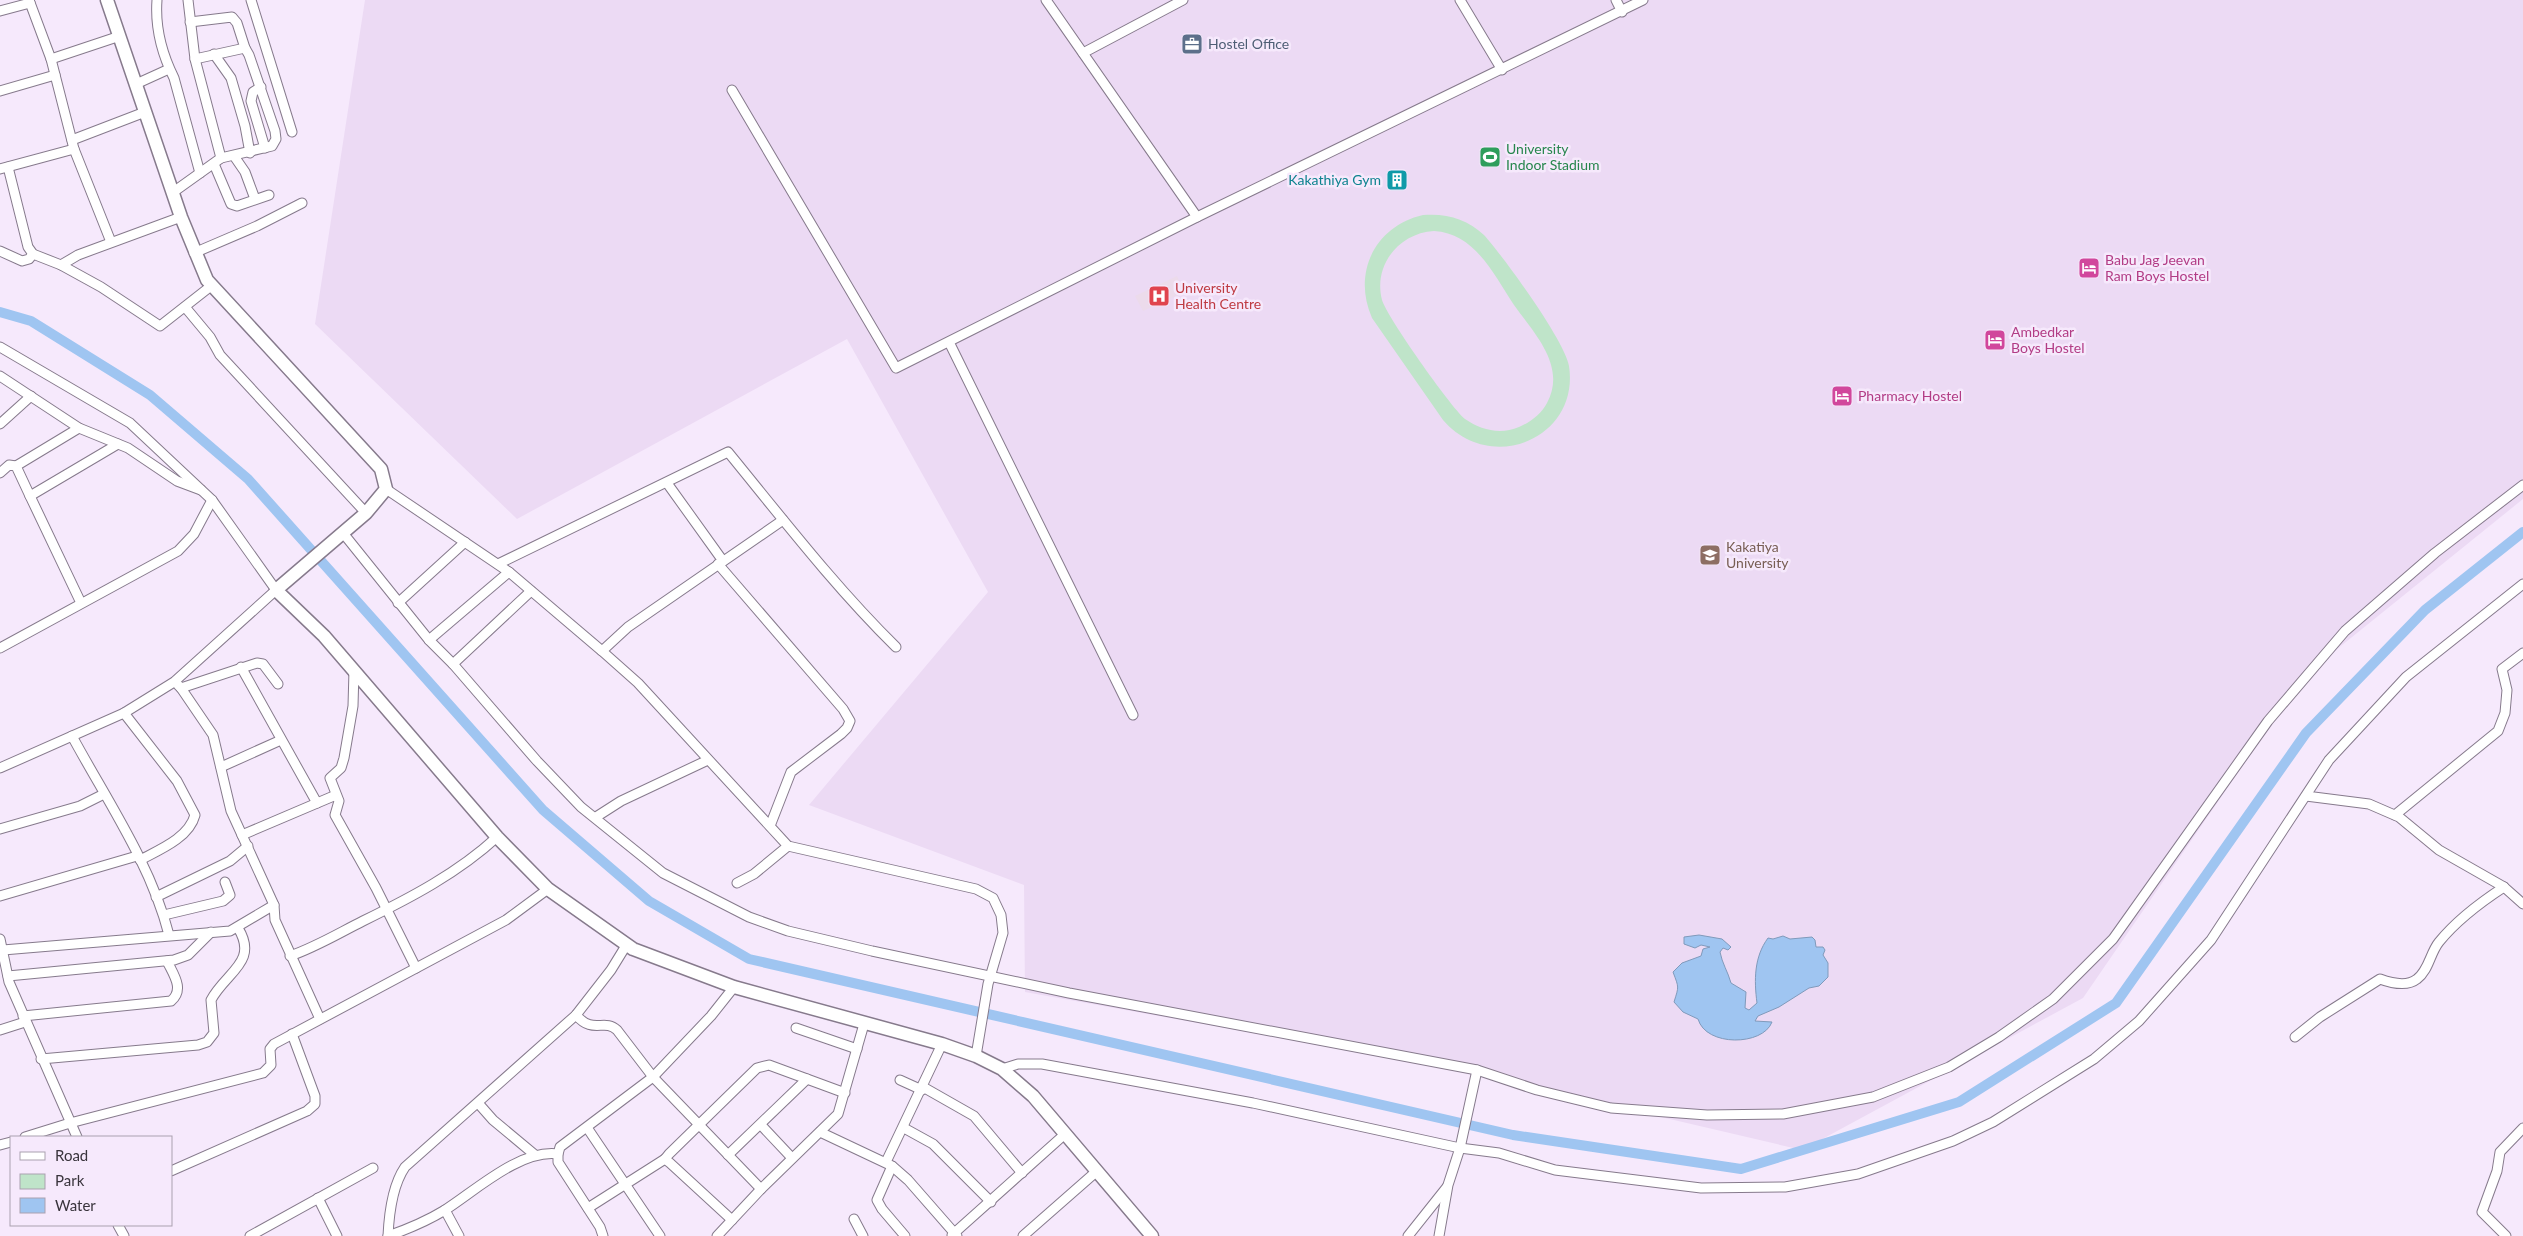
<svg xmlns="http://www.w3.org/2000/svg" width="2523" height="1236" font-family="Lato,sans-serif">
  <rect width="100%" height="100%" fill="#f6e9fc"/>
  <!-- built -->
  <path fill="#ecdaf4" d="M365,0h2158v499l-218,176 -222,323 -281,152 -342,-80 -435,-78 -1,-107 -215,-80 179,-213 -141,-253 -330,180 -202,-195z"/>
  <!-- medical -->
  <path fill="#ecdbeb" d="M1177,276l7,16 -41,19 -8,-15z"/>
  <!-- green -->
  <path fill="#bfe4c9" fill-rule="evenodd" d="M1423,215c24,-2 44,4 61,20 19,21 81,106 85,131 11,73 -79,109 -126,54l-71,-102c-20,-45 3,-92 51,-103zM1434,231c41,2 60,44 80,74 20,28 53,61 33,98 -6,11 -16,19 -28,24 -19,8 -38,3 -54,-8 -15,-13 -78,-102 -83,-119 -9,-35 17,-67 52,-69z"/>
  <!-- water -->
  <path fill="#9fc5f1" stroke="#809abb" d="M1699,935l23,4 9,8 -3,3 -5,-2 -3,4c2,11 8,20 11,31l15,9 -1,16 4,2 8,-7c-3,-23 -3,-46 11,-65l5,1 10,-3 7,3 22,-2 3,3 1,7h7l2,3 -2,5 5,8v14l-9,9 -10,2 -30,19 -21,9 -3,5 17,1c-9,24 -66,25 -74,-3l-15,-7 -9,-10c5,-16 5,-14 -1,-30l9,-9 19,-7 2,-7 7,-2 -9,-2 -6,3 -11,-4v-7z"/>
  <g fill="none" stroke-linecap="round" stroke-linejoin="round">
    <!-- canal -->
    <path stroke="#9fc5f1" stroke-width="10" d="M0,312l31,9 119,74 98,84 295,331 106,91 100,58 764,176 228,34 218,-67 157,-99 190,-270 119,-123 98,-78"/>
    <!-- street casing -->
    <g stroke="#867a8c" stroke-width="11">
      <g id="street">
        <path d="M29,0l22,59 23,90 37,93"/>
        <path d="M157,0c-2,27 5,54 17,78l26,95"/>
        <path d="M251,0l41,132"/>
        <path d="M1046,0l151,217"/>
        <path d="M1460,0l42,70"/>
        <path d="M1616,0l6,12"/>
        <path d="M0,11l30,-8"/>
        <path d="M190,22l42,-5 5,6 8,25"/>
        <path d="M1083,53l100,-53"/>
        <path d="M214,54l17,24 14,48 5,27"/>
        <path d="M51,59l69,-23"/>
        <path d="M195,59l50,-11 4,7 26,76 1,8 -4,7 -51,12"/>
        <path d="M136,84l33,-15"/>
        <path d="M261,87l-8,5 -2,9 14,47"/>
        <path d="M732,90l164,278 301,-151 446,-217"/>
        <path d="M0,91l55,-16"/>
        <path d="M72,140l73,-28"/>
        <path d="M234,156l11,16 10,27"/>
        <path d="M214,164l17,40 6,2 32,-11"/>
        <path d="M8,167l20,80 5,7 28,11 40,22 59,39 51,-40"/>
        <path d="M0,169l74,-20"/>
        <path d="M172,193l49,-35 -26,-99 -7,-59"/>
        <path d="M0,251l22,10 7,-2 4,-5"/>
        <path d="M194,253l63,-27 45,-23"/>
        <path d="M61,265l17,-10 103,-38"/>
        <path d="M185,307l25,30 10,18 146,158"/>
        <path d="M949,342l184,373"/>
        <path d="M0,347l130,76 82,77 64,90 -102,92 -50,31 -124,55"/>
        <path d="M0,376l79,52 49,20 49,33 24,9"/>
        <path d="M0,424l31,-28"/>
        <path d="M16,466l63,-38"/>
        <path d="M0,473l9,-8 7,1 14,30 88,-52"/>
        <path d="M667,483l56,78"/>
        <path d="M386,489l123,83 93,79 36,32 150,163 188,43 17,9 8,17 2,18 -15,51 -12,72"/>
        <path d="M30,496l51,107"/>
        <path d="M343,533l86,107 24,24 78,-73"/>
        <path d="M498,564l230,-112c54,66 107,135 168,195"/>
        <path d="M718,564l125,145 7,12 -3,7 -6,6 -50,38 -21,54"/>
        <path d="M398,603l67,-61"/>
        <path d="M429,640l80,-68"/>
        <path d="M0,648l178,-97 16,-17 18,-34"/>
        <path d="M602,651l26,-24 155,-107"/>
        <path d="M453,664l84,97 44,46 82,66 86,44 39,14 84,20 197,42 408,77 60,20 74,18 96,7 76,-1 90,-17 76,-30 50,-30 54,-38 60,-60 155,-218 77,-90 90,-78 88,-68"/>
        <path d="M241,667l76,136"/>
        <path d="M354,670l-1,36 -9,52 -3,10 -11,10 9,23 -4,14 41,73 40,80"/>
        <path d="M178,685l3,3 76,-25 6,1 15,20"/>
        <path d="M181,688l32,47 18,76 43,94 1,15 45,99"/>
        <path d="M124,713l53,68 18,34c-6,23 -36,35 -55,45"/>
        <path d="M72,736c34,63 79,128 97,199"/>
        <path d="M221,767l60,-27"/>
        <path d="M2306,796l63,8 30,13 40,33 65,37 19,17"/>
        <path d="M2395,815l103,-84 7,-18 2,-23 -5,-21 21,-16"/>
        <path d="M596,817l25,-16 87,-41"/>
        <path d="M0,829l80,-23 24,-12"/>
        <path d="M242,835l94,-40"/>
        <path d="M737,883l17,-9 34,-28"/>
        <path d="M0,896l137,-40"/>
        <path d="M156,897l74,-36 18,-15"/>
        <path d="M164,915l59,-14 7,-6 -5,-13"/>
        <path d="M0,939l9,43 68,155"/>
        <path d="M3,950l227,-19 44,-26"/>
        <path d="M290,956c26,-9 49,-23 73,-35 47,-23 95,-48 134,-84"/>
        <path d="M8,976l166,-16 14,-5 23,-23"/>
        <path d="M576,1015c17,20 28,3 41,15l36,47 108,112"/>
        <path d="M23,1016l148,-15c14,-12 2,-27 -4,-40"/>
        <path d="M796,1028l61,21"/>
        <path d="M0,1030l25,-8"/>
        <path d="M2295,1037l25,-20 60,-38c11,4 27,8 37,0 12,-9 13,-26 22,-37 17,-21 42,-40 65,-55"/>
        <path d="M41,1059l157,-14 9,-3 7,-9 -3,-33c15,-28 48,-38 27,-72"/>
        <path d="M1002,1069l16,-5h24l211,39 207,45 39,5 56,17 146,18 84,-1 73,-13 95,-33 40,-19 101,-63 45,-38 72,-81 118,-180 77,-83 117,-93"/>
        <path d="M900,1080l22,10"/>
        <path d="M923,1087l51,29 48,57"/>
        <path d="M478,1103l15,17 42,35"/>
        <path d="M761,1125l31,33"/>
        <path d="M904,1128l29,16 58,58"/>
        <path d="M588,1129l72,107"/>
        <path d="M820,1132l72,34 16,14 49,56"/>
        <path d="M25,1137l45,-14 193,-50 8,-8 -1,-16 4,-5 232,-124 42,-31"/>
        <path d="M0,1145l11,-3"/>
        <path d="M728,1155l79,-76"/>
        <path d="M886,1162l56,-118"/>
        <path d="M892,1166l-15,34 5,9 23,27"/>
        <path d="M171,1171l136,-60 8,-7v-8l-23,-62"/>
        <path d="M318,1198l19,38"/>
        <path d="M588,1208l77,-49"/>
        <path d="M445,1210l14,26"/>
        <path d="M854,1219l9,17"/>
        <path d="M732,1220l-62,-57 -5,-4 4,-5 88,-86 12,-3 76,28"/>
        <path d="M118,1225l6,11"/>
        <path d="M952,1235l113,-101"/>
        <path d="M250,1236l123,-68"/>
        <path d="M388,1236c1,-22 4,-50 17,-69l171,-152 35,-45 16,-26"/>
        <path d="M388,1236c20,-7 39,-15 57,-26 30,-19 75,-61 113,-56"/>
        <path d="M603,1236l-3,-9 -42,-65v-8l2,-7 93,-70 58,-61 23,-29"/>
        <path d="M717,1236l44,-47 77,-75 26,-90"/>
        <path d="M1023,1236l74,-65"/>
        <path d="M1408,1236l39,-49"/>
        <path d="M1439,1236l9,-51 12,-37 17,-78"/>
        <path d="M2506,1236l-24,-24 15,-41 3,-19 23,-24"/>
      </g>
    </g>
    <!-- secondary casing -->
    <g stroke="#867a8c" stroke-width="15">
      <path id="secondary" d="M107,0l74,217 26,63 174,189 5,20 -20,24 -90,77 48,46 173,201 51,52 85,60 101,38 208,57 34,12 26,13 31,27 119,140"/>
    </g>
    <!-- street -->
    <use href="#street" stroke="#fff" stroke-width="9"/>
    <!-- secondary -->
    <use href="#secondary" stroke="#fff" stroke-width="12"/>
  </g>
  <!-- icons -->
  <defs>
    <g id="office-square" transform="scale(1.125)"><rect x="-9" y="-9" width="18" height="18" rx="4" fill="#5c6f8a" stroke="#f6e9fc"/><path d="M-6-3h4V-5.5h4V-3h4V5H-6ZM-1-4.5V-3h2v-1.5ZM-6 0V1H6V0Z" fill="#fff"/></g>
    <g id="stadium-square" transform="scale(1.125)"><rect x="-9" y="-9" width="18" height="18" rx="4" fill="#2e9e5b" stroke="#f6e9fc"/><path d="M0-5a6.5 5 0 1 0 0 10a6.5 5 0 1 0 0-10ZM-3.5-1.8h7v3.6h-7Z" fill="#fff"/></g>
    <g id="building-square" transform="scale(1.125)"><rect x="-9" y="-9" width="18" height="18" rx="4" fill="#0f9aa8" stroke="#f6e9fc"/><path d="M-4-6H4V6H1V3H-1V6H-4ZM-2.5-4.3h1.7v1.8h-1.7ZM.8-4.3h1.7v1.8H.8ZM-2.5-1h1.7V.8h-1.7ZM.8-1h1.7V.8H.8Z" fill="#fff"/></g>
    <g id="hotel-square" transform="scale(1.125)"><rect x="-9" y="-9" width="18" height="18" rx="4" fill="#d1479c" stroke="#f6e9fc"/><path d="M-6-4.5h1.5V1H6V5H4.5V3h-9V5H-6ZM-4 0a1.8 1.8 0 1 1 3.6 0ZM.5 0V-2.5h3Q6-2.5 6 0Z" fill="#fff"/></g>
    <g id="hospital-square" transform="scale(1.125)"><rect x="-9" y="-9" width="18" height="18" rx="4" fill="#e0444e" stroke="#f6e9fc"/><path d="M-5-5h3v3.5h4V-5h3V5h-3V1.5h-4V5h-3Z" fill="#fff"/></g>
    <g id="university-square" transform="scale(1.125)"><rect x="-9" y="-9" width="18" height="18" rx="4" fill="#8d6e63" stroke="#f6e9fc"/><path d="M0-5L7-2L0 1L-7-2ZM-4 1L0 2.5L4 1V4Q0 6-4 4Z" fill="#fff"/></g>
  </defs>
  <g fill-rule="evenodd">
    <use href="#office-square" x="1192" y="44"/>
    <use href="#stadium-square" x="1490" y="157"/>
    <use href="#building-square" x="1397" y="180"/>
    <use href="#hotel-square" x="2089" y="268"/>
    <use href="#hospital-square" x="1159" y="296"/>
    <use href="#hotel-square" x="1995" y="340"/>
    <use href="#hotel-square" x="1842" y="396"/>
    <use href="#university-square" x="1710" y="555"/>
  </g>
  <g text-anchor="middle" stroke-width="5" stroke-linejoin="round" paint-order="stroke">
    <!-- service labels -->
    <g font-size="14" fill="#4e5e75" stroke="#f6e9fc" text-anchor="start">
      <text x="1208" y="49">Hostel Office</text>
    </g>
    <!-- leisure labels -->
    <g font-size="14" fill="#27864d" stroke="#f6e9fc" text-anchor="start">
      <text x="1506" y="154">University<tspan x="1506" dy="16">Indoor Stadium</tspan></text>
    </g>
    <!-- culture labels -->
    <g font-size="14" fill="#0d838f" stroke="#f6e9fc" text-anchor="end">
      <text x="1381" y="185">Kakathiya Gym</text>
    </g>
    <!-- hotel labels -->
    <g font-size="14" fill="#b23c85" stroke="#f6e9fc" text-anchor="start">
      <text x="2105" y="265">Babu Jag Jeevan<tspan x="2105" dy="16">Ram Boys Hostel</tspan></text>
      <text x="2011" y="337">Ambedkar<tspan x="2011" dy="16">Boys Hostel</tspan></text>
      <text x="1858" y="401">Pharmacy Hostel</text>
    </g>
    <!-- health labels -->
    <g font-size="14" fill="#be3a42" stroke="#f6e9fc" text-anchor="start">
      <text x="1175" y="293">University<tspan x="1175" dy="16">Health Centre</tspan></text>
    </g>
    <!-- education labels -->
    <g font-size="14" fill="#785e54" stroke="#f6e9fc" text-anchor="start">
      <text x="1726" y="552">Kakatiya<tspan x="1726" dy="16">University</tspan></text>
    </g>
  </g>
  <!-- legend -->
  <rect x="10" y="1136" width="162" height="90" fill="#f6e9fc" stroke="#aaa1af"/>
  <rect x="20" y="1152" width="25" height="8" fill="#ffffff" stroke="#aaa1af"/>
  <text x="55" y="1161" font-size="15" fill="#39343c">Road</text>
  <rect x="20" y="1174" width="25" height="15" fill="#bfe4c9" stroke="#aaa1af"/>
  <text x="55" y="1186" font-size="15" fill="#39343c">Park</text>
  <rect x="20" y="1198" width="25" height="15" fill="#9fc5f1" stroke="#aaa1af"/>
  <text x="55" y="1211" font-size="15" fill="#39343c">Water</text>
</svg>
